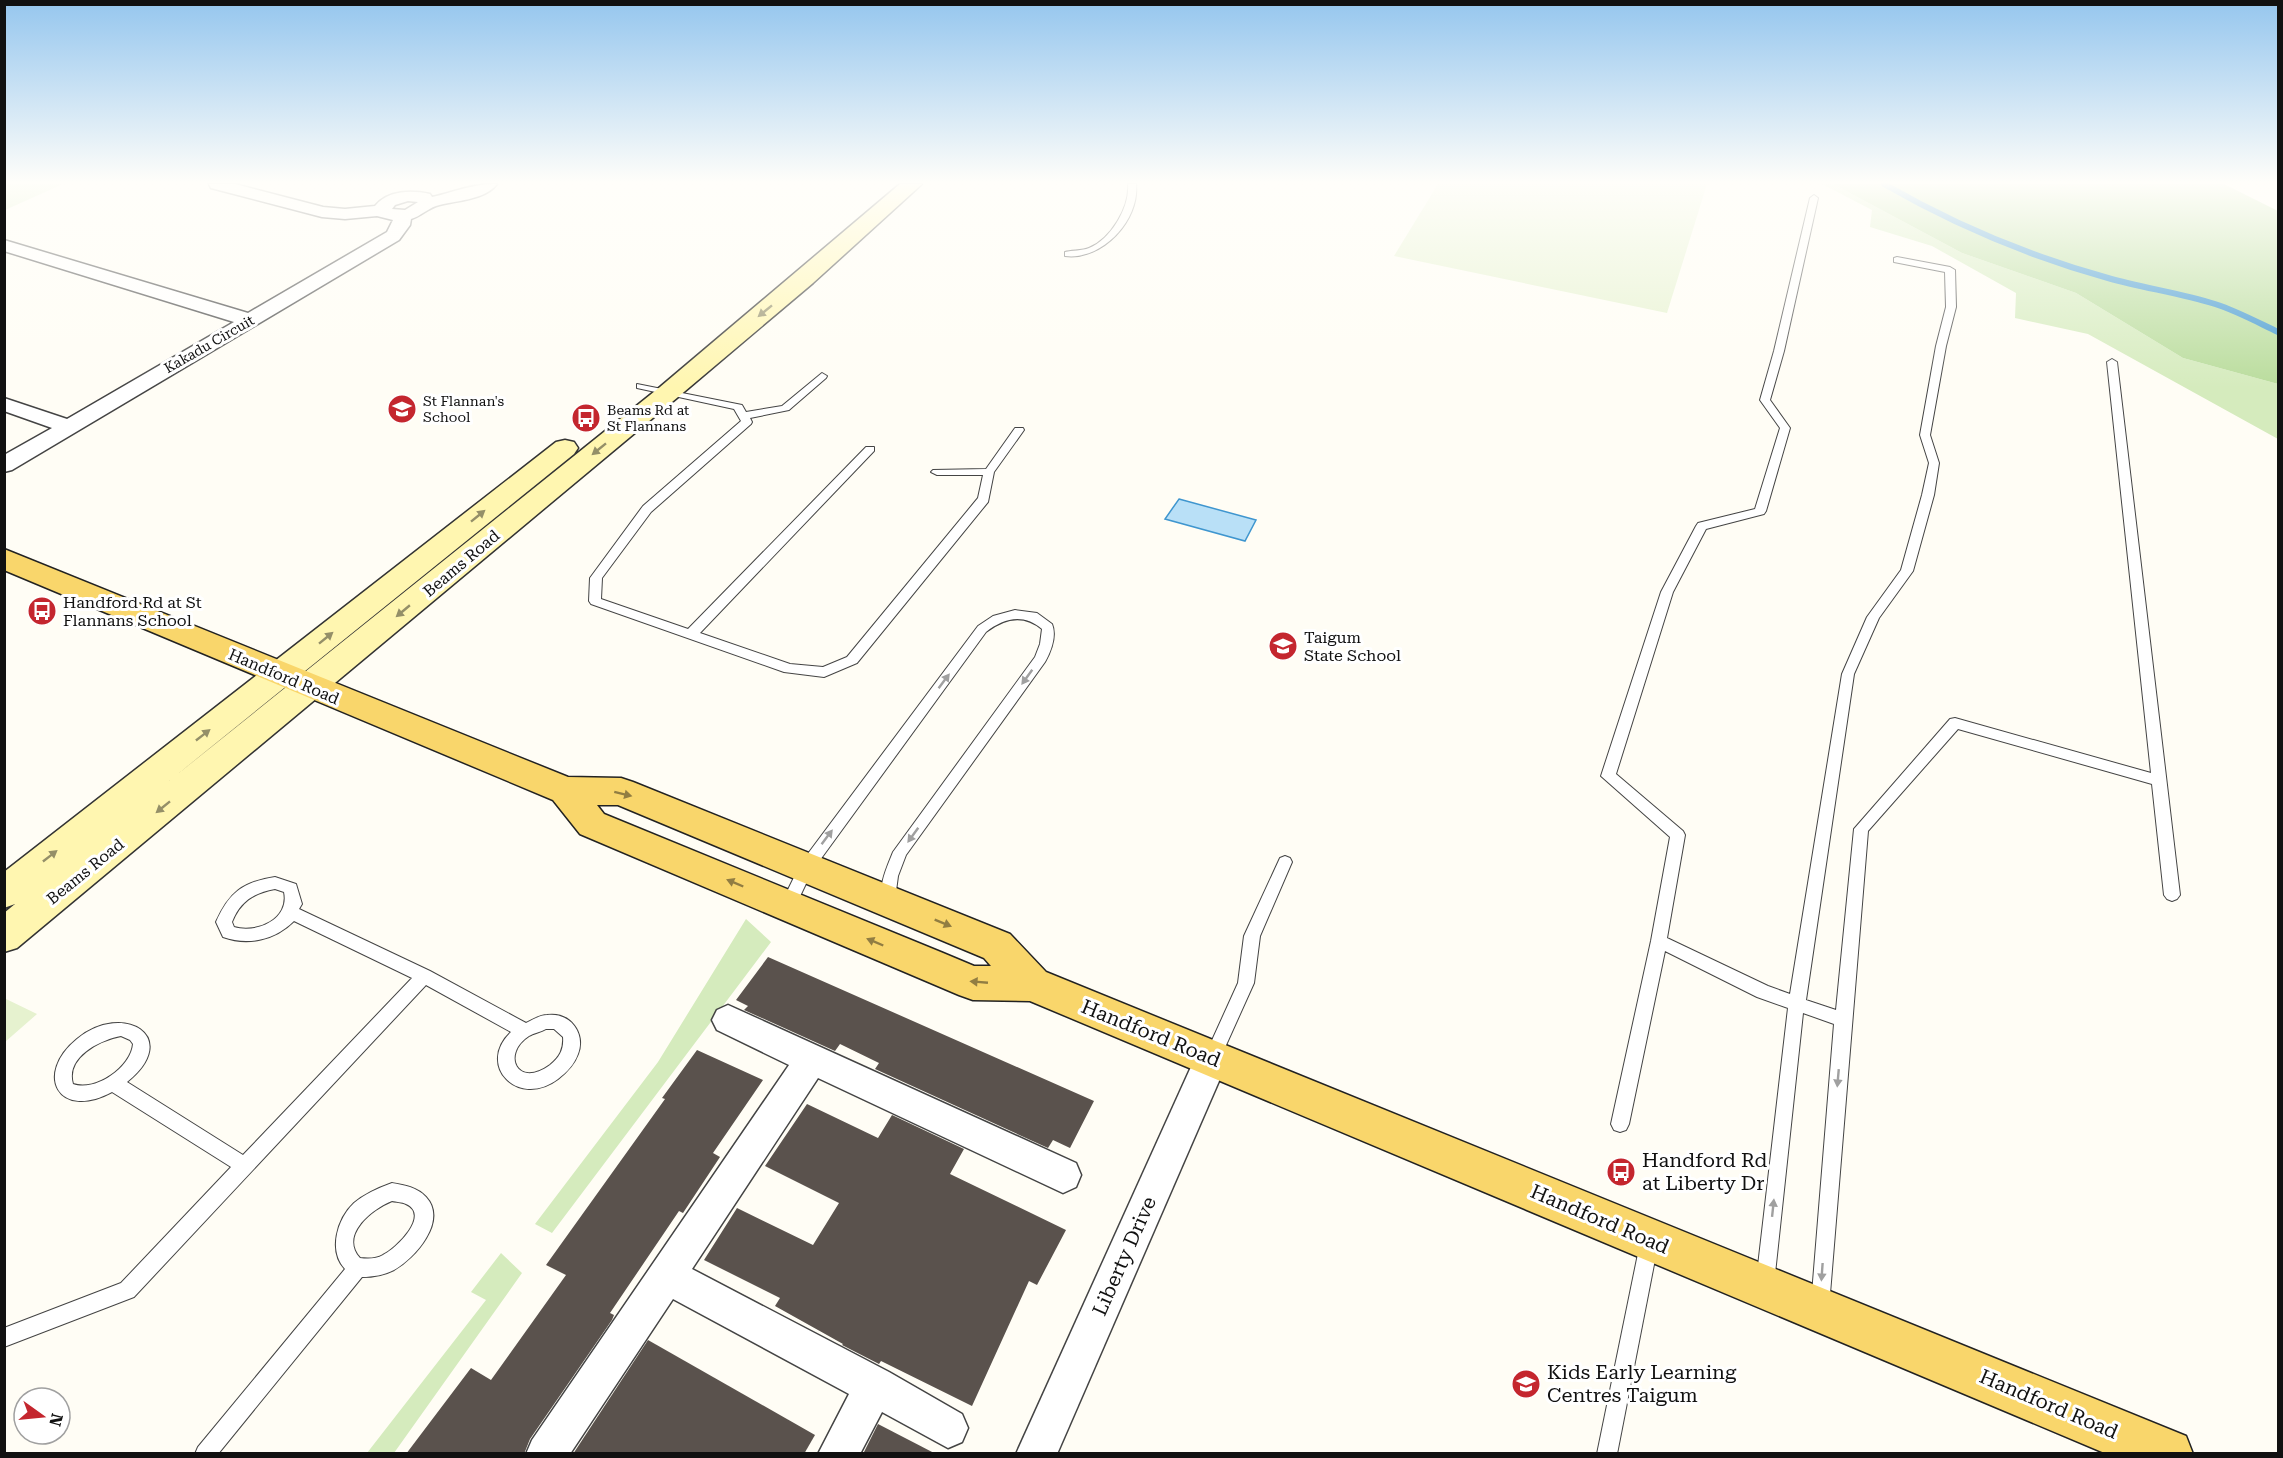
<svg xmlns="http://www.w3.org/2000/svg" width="2283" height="1458" font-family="'Roboto Serif',serif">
  <rect width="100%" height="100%" fill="#fffdf5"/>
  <!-- green -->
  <g fill="#d5ebbd">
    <path d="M4,184h59l-58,26z"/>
    <path d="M1822,184h11l129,69 114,40 107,65 95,26v55l-190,-105 -73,-16 1,-25 -84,-47 -62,-19 2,-17z"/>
    <path d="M746,919l25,23 -219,291 -17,-9 123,-162z"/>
    <path d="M501,1253l21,20 -128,180h-27l119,-153 -15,-8z"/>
  </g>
  <!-- forest -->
  <path fill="#b9dc9c" d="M1833,184h391l54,27v173l-95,-26 -107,-65 -114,-40z"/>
  <!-- pitch -->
  <g fill="#e6f2cf">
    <path d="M1438,184h269l-40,129 -273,-57z"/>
    <path d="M4,998l33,16 -32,28h-1z"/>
  </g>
  <!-- water -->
  <path fill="#b9e0f7" stroke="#3f96cf" stroke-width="1.5" d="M1179,499l77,21 -11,21 -80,-22z"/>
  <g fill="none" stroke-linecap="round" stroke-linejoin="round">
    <!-- stream -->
    <path stroke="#3f96cf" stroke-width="6" d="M1884,184c71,41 145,72 224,94 35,10 72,15 107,26 22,7 42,18 63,28"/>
  </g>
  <!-- building -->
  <g fill="#5a524d">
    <path d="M768,957l326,144 -24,47 -17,-8 -5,8 -173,-79 4,-6 -39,-19 -5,7 -91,-41 4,-4 -12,-6z"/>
    <path d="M697,1050l66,30 -50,73 7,4 -37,56 -4,-2 -69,102 4,2 -2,5 -82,119 -6,15h-118l65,-86 20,12 75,-105 -20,-10 119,-166 -3,-1z"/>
    <path d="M807,1104l71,34 14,-23 72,34 -14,25 116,56 -29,55 -8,-4 -57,125 -91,-45 -2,3 -37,-19 1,-1 -68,-38 5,-8 -76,-38 33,-52 76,37 26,-42 -74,-37z"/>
    <path d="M648,1340l167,95 -11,19h-231z"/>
    <path d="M878,1424l58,30h-73z"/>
  </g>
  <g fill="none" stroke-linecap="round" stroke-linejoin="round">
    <!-- lane casing -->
    <g stroke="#444" stroke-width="2">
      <g id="lane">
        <path d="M1128,184h8c4,36 -34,77 -71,72v-4c7,-2 17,-1 24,-4 22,-9 41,-41 39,-64z"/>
        <path d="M1814,195l4,3 -34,153 -14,49 20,28 -24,83 -2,3 -58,15 -33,63 -57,182 67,57 2,4 -18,103 101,48 22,8 52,-320 25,-57 34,-47 21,-75 7,-32 -9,-28 16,-89 10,-39 -1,-35 -51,-10v-4l3,-1 53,10 5,3 1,37 -10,39 -16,89 9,28 -5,32 -21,76 -34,47 -25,56 -48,326 30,10 18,-181 96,-110 5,-1 196,55 -44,-411 5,-3 5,3 63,533 -3,4 -5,2 -5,-2 -3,-4 -12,-111 -194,-55 -90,102 -39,475 -2,7 -7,2 -7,-2 -2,-7 23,-282 -31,-11 -29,270 -2,7 -7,2 -7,-2 -2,-7 32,-275 -31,-11 -92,-46 -36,173 -3,6 -6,2 -6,-2 -3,-6 40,-183 19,-104 -69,-61 60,-184 35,-66 2,-3 57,-14 25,-81 -20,-28 14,-49 36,-153z"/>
        <path d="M822,373l5,3 -1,2 -37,32 -39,8 2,4 -1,2 -100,88 -49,66 -1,21 87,30 178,-182h8v4l-174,182 90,31 33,3 24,-10 131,-159 5,-23h-46l-6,-3 2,-2 53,-1 29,-41h8l1,2 -30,42 -6,30 -131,161 -33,14 -40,-5 -193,-68 -2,-3 1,-23 53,-72 98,-85 -7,-12 -97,-21v-4l105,21 4,7 36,-6z"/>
        <path d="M1015,610l22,3 15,11c5,12 -1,27 -7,38l-139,193 -8,21 -4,30 -5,1 -5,-1c-8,-16 3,-39 9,-54l142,-195 5,-13 2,-15c-19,-16 -38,-11 -56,3l-174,239 -19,40 -5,1 -5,-1 -3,-5 21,-43 177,-237 15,-10z"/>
        <path d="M1285,856l5,2 2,4 -32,74 -6,47 -36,80 -6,3 -6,-3 -2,-5 34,-75 6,-47 36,-78z"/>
        <path d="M275,877l21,7 6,20 -3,5 131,62 96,52c6,-3 14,-8 21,-8 23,-3 39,18 31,39 -4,11 -11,18 -20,25 -40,30 -82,-14 -47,-47l-85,-47 -292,312 -130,50v-19l117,-45 110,-116 -119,-75c-54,29 -78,-18 -35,-53 46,-38 106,-2 50,43l116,73 169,-177 -118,-57c-19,19 -46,25 -71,16l-7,-15c13,-29 26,-40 59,-45zM275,889l9,3c6,27 -27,42 -50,35l-2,-5c8,-20 21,-29 43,-33zM546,1029h8l9,8c1,12 -3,20 -13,28 -33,24 -49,-11 -21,-29 5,-3 12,-4 17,-7zM121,1036l9,4 3,4c-2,23 -37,48 -60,40 -8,-27 27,-44 48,-48z"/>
        <path d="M392,1183c12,2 25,4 34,14 22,24 -11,61 -32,73 -10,5 -21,7 -32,7l-144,177h-23l3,-7 147,-178c-17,-18 -8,-50 9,-66 11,-9 24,-15 38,-20zM392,1201c4,1 10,1 14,3 25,11 -10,45 -23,51 -7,4 -15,4 -23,3 -21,-23 12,-49 32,-57z"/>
        <path d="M1649,1235l7,2 2,7 -41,210h-20l43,-210 2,-7z"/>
      </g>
    </g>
    <!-- street casing -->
    <g stroke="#444" stroke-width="3">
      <g id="street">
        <path d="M209,184h26l88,23 22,2 30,-3c13,-16 37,-16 55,-12l2,3c22,-5 43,-14 65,-13 -13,17 -42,16 -61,22 -9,3 -15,10 -25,13l-1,6 -11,15 -387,230 -8,2v-17l48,-27 -48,-17v-13l63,21 167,-97 -230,-71v-11l244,73 139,-81 6,-12 -16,-4 -32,3 -23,-2 -111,-29zM408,201l10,1 -13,8 -13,-1 3,-4z"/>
        <path d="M728,1005l348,158 5,12 -5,12 -13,6 -245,-115 -126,191 197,103 73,42 6,14 -6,14 -14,6 -66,-36 -22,42h-42l31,-60 -176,-95 -103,155h-44l6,-14 257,-375 -72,-35 -5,-10 5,-10z"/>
        <path d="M1212,1043l12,4 5,11 -172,396h-41l184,-407z"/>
      </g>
    </g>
    <!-- secondary casing -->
    <g stroke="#333" stroke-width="3">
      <path id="secondary" d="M900,184h22l-109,99 -135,114 -661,551 -13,4v-39l11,-9 -11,4v-36l552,-430 9,-2 9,2 4,6 -4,6 -405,327 491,-394z"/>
    </g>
    <!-- primary casing -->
    <g stroke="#222" stroke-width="3">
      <path id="primary" d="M4,549l564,228 53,1 12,4 377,152 36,38 1140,464 7,18h-86l-1077,-453 -57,-1 -14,-5 -379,-161 -27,-34 -549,-230zM597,805h21l366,153 7,8h-17l-31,-13 -339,-139z"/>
    </g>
    <!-- lane -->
    <use href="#lane" fill="#fff" fill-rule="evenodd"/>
    <!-- street -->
    <use href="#street" fill="#fff" fill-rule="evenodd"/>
    <!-- secondary -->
    <use href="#secondary" fill="#fff6b0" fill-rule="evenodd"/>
    <!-- primary -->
    <use href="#primary" fill="#f9d66b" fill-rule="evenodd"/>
  </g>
  <!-- one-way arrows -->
  <defs><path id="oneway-solid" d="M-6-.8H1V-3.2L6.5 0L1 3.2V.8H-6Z" transform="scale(1.5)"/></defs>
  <g fill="#948f68">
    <use href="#oneway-solid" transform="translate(765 311) rotate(141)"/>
    <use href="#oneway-solid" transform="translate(599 449) rotate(141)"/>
    <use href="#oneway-solid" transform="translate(478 516) rotate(-39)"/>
    <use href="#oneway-solid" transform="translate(403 611) rotate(140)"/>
    <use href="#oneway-solid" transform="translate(326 638) rotate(-39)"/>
    <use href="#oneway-solid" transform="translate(203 735) rotate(-38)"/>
    <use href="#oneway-solid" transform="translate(163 807) rotate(141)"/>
    <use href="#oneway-solid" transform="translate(50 856) rotate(-38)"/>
  </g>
  <g fill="#a0a0a0">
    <use href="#oneway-solid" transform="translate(1027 677) rotate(126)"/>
    <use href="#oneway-solid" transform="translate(944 681) rotate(-53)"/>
    <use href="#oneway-solid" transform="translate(913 835) rotate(126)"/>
    <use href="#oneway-solid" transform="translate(827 837) rotate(-53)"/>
    <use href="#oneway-solid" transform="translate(1838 1078) rotate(95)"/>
    <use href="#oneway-solid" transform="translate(1773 1208) rotate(-84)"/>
    <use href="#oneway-solid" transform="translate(1822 1272) rotate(94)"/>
  </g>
  <g fill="#917d42">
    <use href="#oneway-solid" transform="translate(623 794) rotate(14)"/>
    <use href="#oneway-solid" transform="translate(735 883) rotate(-157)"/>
    <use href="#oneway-solid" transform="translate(943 923) rotate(22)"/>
    <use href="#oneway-solid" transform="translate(875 942) rotate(-157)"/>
    <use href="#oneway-solid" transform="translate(979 982) rotate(-175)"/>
  </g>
  <!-- sky -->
  <linearGradient id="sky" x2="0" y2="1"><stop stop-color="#95c6ee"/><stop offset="0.47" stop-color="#fffefa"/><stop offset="1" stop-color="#fffefa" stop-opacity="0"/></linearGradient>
  <rect width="2283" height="388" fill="url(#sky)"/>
  <!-- icons -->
  <defs>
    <g id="school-disc" transform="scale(1.5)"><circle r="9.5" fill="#c4262e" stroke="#fff"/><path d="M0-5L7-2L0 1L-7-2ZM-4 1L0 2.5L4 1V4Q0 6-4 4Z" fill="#fff"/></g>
    <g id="bus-disc" transform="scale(1.5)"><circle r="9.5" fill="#c4262e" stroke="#fff"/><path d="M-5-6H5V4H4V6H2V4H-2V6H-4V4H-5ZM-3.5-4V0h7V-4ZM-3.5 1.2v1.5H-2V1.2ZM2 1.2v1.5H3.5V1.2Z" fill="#fff"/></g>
  </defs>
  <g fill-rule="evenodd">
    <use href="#school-disc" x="402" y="409"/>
    <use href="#bus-disc" x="586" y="418"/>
    <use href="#bus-disc" x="42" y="611"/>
    <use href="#school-disc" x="1283" y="646"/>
    <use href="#bus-disc" x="1621" y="1172"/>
    <use href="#school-disc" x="1526" y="1384"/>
  </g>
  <g text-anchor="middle" stroke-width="6" stroke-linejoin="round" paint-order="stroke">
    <!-- far-street labels -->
    <g font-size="14" fill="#111" stroke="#fff">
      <text transform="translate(209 344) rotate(-30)" y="5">Kakadu Circuit</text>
    </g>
    <!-- far-poi labels -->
    <g font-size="14" fill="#111" stroke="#fff" text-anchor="start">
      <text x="423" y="406">St Flannan's<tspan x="423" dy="16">School</tspan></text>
      <text x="607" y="415">Beams Rd at<tspan x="607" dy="16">St Flannans</tspan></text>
    </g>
    <!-- street labels -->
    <g font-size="16" fill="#111" stroke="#fff">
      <text transform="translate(461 563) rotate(-40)" y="6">Beams Road</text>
      <text transform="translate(284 676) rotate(23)" y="6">Handford Road</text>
      <text transform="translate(85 871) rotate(-39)" y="6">Beams Road</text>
    </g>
    <!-- poi labels -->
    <g font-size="16" fill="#111" stroke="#fff" text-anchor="start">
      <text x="63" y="608">Handford Rd at St<tspan x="63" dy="18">Flannans School</tspan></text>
      <text x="1304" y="643">Taigum<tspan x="1304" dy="18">State School</tspan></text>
    </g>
    <!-- near-street labels -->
    <g font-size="20" fill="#111" stroke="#fff">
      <text transform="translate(1151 1033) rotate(22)" y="7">Handford Road</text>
      <text transform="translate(1600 1219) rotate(23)" y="7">Handford Road</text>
      <text transform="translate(1124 1256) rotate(-66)" y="7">Liberty Drive</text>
      <text transform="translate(2049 1404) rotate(23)" y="7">Handford Road</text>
    </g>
    <!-- near-poi labels -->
    <g font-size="20" fill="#111" stroke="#fff" text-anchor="start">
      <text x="1642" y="1167">Handford Rd<tspan x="1642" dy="23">at Liberty Dr</tspan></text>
      <text x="1547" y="1379">Kids Early Learning<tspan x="1547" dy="23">Centres Taigum</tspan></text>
    </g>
  </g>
  <!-- border -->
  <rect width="2283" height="1458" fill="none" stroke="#111111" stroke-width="12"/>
  <!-- north arrow -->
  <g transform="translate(42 1416) rotate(105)"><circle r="28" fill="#ffffff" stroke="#a0a0a0" stroke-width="1.5"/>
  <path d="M0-4.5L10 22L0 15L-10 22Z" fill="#c4262e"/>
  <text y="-9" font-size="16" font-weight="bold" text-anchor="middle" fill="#111111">N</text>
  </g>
</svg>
